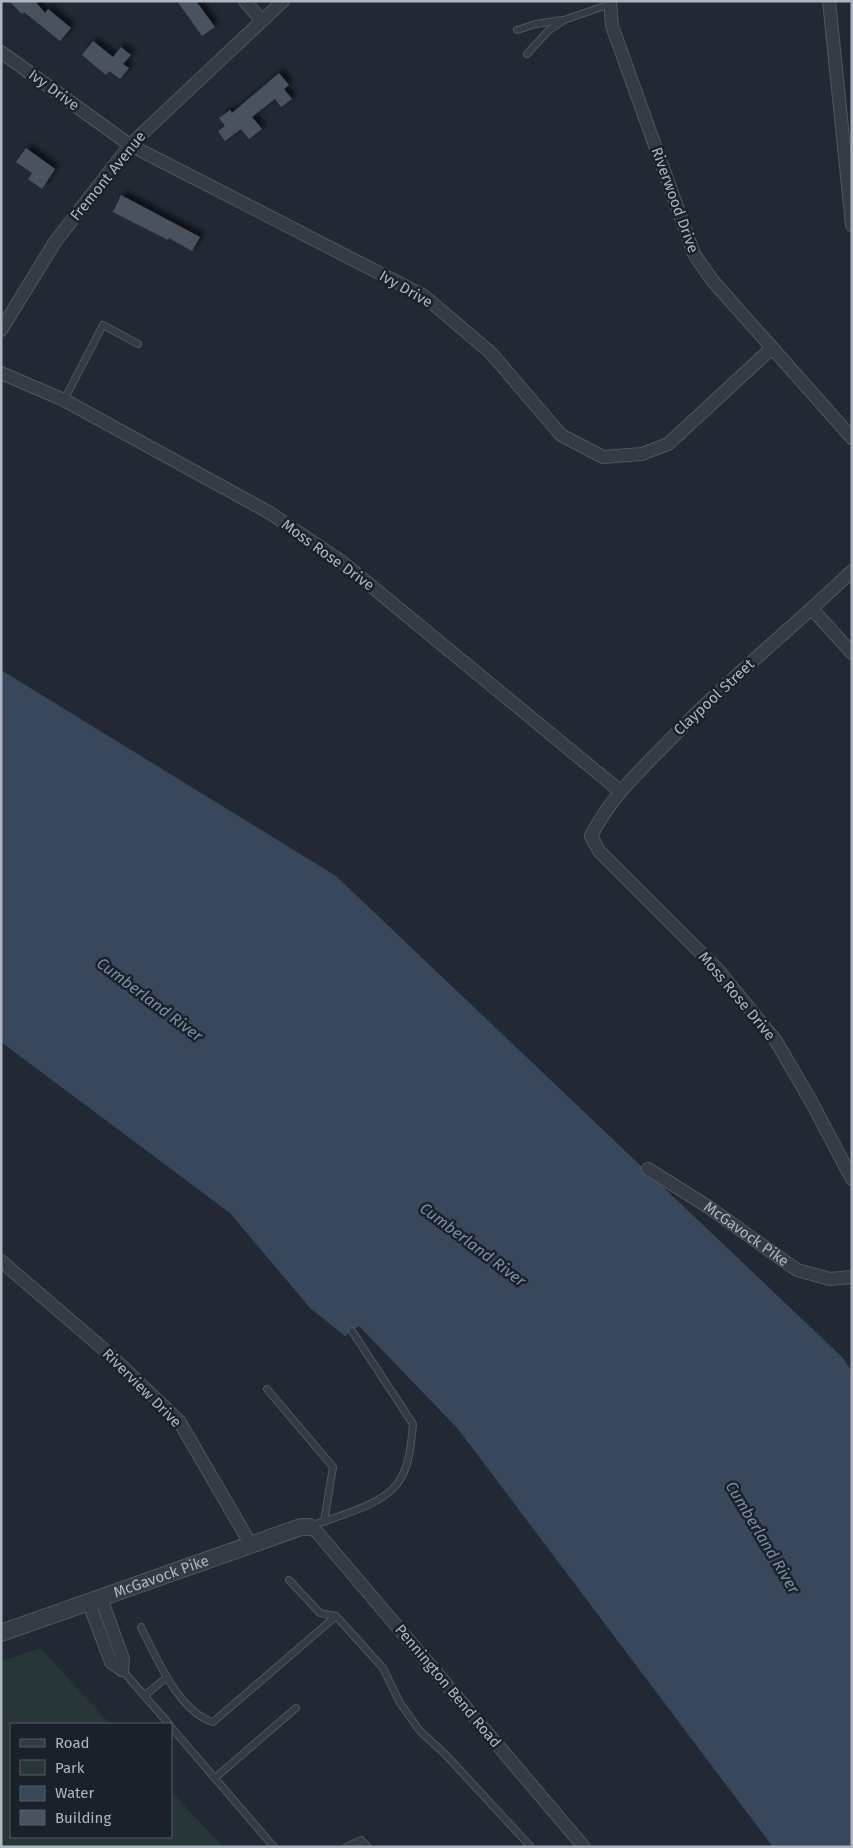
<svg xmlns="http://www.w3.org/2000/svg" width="853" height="1848" font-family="'Fira Sans',sans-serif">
  <defs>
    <filter id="shadow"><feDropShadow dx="4.5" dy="-4.5" stdDeviation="2.5" flood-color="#0009"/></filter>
  </defs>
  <rect width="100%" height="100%" fill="#222935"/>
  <!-- green -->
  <path fill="#273738" d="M40,1648l70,76h-99v113h160v-46l52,56h-222v-186z"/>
  <!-- water -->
  <path fill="#39475d" d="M1,670l335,206 507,482 9,14v475h-79l-315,-418 -99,-103 -14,10 -35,-28 -80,-95 -229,-171z"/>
  <!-- building -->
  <g fill="#4a5360" filter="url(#shadow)">
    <path d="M9,1h26l10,12 3,-4 23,19 -11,13 -36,-29 -2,2z"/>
    <path d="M177,1h19l19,26 -13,9z"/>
    <path d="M93,41l20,16 8,-10 10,8 -8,9 6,4 -9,11 -11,-8 -3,4 -24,-20z"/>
    <path d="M279,73l10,12 -5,4 8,10 -11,8 -6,-8 -23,18 10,12 -13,10 -8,-10 -16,12 -7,-10 7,-5 -6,-8 11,-8 2,3z"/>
    <path d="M26,148l29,21 -13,20 -14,-10 4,-6 -16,-11z"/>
    <path d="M121,195l79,42 -8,14 -23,-13 -1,2 -55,-28z"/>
  </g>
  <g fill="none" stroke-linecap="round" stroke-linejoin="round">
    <!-- service casing -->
    <g stroke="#4f5660" stroke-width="8">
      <g id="service">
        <path d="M517,30l19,-6 26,-4"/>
        <path d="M527,54l21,-23 16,-11 46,-16"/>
        <path d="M64,400l39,-75 35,19"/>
        <path d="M267,1389l66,78 -9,55"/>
        <path d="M310,1526c25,-9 71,-20 87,-42 13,-17 14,-40 16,-60l-61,-93"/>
        <path d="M289,1580l31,33 16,3 47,52 17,35 20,28 25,23 86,93"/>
        <path d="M141,1627c15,30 38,85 72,95l123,-106"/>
        <path d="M122,1670l47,54"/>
        <path d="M144,1696l22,-18"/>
        <path d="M171,1727l103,120"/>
        <path d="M215,1778l81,-70"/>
        <path d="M346,1847l15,-7 7,7"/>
      </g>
    </g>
    <!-- minor casing -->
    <g stroke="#4f5660" stroke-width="14">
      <g id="minor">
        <path d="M245,1l16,19"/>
        <path d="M610,1l2,25 82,228 18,26 140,158"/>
        <path d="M829,1l23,224"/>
        <path d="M1,52l129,93 294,151 67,57 70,82 42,22 39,-3 26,-10 104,-96"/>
        <path d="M1,330l54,-88 75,-97 153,-144"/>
        <path d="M1,373l63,27 206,113 72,49 278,229"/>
        <path d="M852,571c-62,59 -128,112 -187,174 -28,28 -56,55 -74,91l8,15 119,119 58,71 36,62 40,76"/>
        <path d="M812,609l40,44"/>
        <path id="s1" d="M648,1169l62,39 87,62 33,9 22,-2"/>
        <path d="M1,1261l106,91 72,69 71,122"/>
        <path d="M309,1527l8,5 267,315"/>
        <path d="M101,1598l22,61 -1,11"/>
        <path d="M88,1601l23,61 11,8"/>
      </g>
    </g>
    <!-- tertiary casing -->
    <g stroke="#4f5660" stroke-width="18">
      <g id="tertiary">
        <path id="s2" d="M1,1633l300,-106h8"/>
      </g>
    </g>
    <!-- service -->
    <use href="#service" stroke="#353b45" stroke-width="6"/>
    <!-- minor -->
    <use href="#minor" stroke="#353b45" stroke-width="12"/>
    <!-- tertiary -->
    <use href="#tertiary" stroke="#353b45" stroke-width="16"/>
  </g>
  <g text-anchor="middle" stroke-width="5" stroke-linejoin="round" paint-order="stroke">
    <!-- street labels -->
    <g font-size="15" fill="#afb6c2" stroke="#1a212a">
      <text transform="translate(54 90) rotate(36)" y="5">Ivy Drive</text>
      <text transform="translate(108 176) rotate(-51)" y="5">Fremont Avenue</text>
      <text transform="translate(675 200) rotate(70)" y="5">Riverwood Drive</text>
      <text transform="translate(406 289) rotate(30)" y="5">Ivy Drive</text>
      <text transform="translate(328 555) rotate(36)" y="5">Moss Rose Drive</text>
      <text transform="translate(714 697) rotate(-43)" y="5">Claypool Street</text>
      <text transform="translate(737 996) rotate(50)" y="5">Moss Rose Drive</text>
      <text dy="5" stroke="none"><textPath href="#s1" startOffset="118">McGavock Pike</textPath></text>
      <text transform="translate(142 1388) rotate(45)" y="5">Riverview Drive</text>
      <text dy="5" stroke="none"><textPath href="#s2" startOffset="170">McGavock Pike</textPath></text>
      <text transform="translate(448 1686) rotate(50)" y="5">Pennington Bend Road</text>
    </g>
    <!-- water labels -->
    <g font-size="16" font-style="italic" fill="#7a8da8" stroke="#1a212a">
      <text transform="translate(150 999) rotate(37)" y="6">Cumberland River</text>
      <text transform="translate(473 1244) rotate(37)" y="6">Cumberland River</text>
      <text transform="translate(763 1537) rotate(59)" y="6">Cumberland River</text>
    </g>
  </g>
  <!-- border -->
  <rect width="853" height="1848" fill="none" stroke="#afb6c2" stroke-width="5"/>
  <!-- legend -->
  <rect x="10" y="1723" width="162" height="115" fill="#1a212a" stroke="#565d67"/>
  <rect x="20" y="1739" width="25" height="8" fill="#353b45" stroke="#565d67"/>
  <text x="55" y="1748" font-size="15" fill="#afb6c2">Road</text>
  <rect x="20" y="1760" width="25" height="15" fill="#273738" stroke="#565d67"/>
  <text x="55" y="1773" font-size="15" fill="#afb6c2">Park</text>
  <rect x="20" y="1786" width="25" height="15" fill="#39475d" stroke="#565d67"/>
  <text x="55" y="1798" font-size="15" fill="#afb6c2">Water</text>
  <rect x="20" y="1810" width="25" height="15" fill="#4a5360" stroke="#565d67"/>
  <text x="55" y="1823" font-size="15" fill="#afb6c2">Building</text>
</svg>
